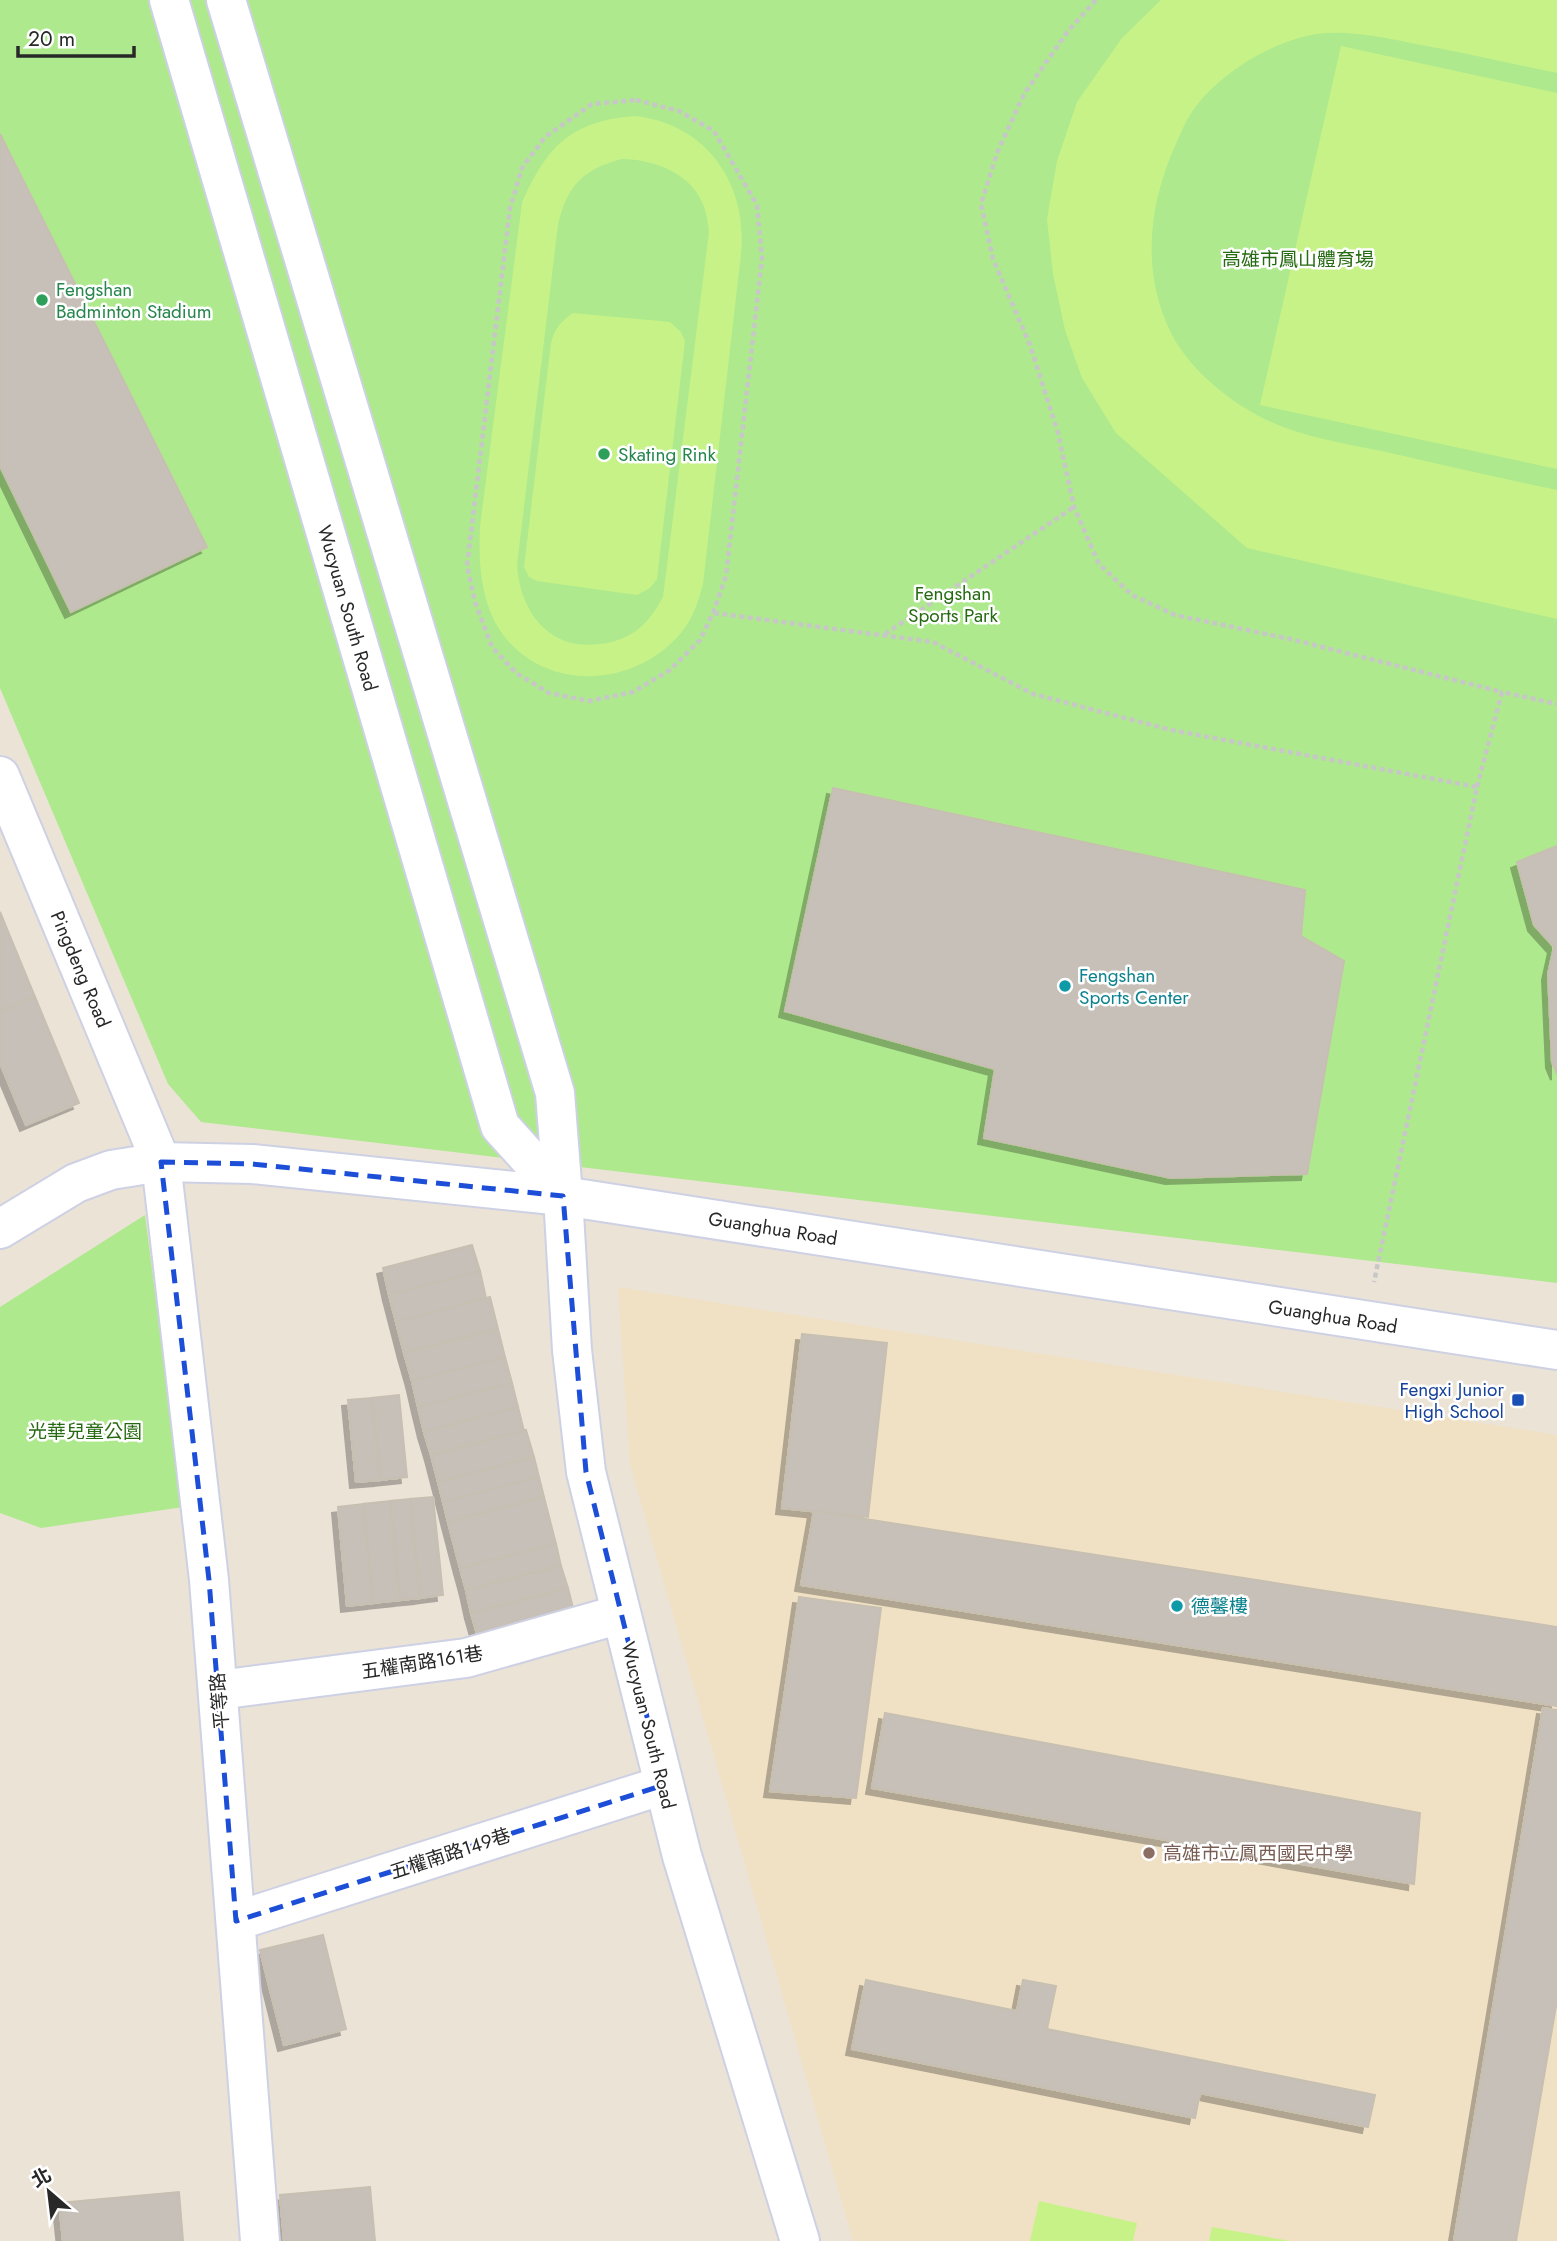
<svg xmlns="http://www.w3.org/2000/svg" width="1557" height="2241" font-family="Jost,'Noto Sans TC',sans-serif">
  <defs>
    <filter id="shadow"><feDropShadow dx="-6" dy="6" stdDeviation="0" flood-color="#0004"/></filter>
  </defs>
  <rect width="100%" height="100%" fill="#ece3d7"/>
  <!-- education -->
  <path fill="#f0e1c4" d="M618,1287l939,148v806h-704l-223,-777z"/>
  <!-- green -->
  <g fill="#aee98d">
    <path d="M0,0h1557v1283l-1356,-161 -33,-38 -168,-396z"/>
    <path d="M145,1215l38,292 -142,21 -41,-15v-206z"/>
  </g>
  <!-- pitch -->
  <g fill="#c7f288" fill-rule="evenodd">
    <path d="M1161,0h396v73c-48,-10 -97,-21 -146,-30 -31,-6 -62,-13 -94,-9 -46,7 -102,42 -127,81 -5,7 -8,16 -12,24 -29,62 -38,131 -7,194 15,30 46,58 74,75 42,27 93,34 141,44 57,13 114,26 171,38v129l-310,-71 -131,-115 -34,-55 -17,-48 -12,-56 -6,-55 10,-58 20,-59 45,-64z"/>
    <path d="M1341,46l216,47v376l-297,-64z"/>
    <path d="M635,116c72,8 113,68 106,138l-38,330c-5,18 -10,35 -22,49 -43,51 -124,60 -171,10 -29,-31 -32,-77 -30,-117l42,-323c25,-57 49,-82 113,-87zM621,159c33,0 74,15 84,51 2,7 3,14 4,22l-46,365c-7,13 -15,25 -27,34 -10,7 -24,12 -36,13 -51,7 -80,-32 -83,-79l41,-340c9,-39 24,-55 63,-66z"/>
    <path d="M573,313l97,9 11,10 4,9 -28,238 -7,9 -13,7 -100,-14 -8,-4 -5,-10 27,-224c4,-15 9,-21 22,-30z"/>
    <path d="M1039,2201l98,22 -4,18h-103z"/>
    <path d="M1212,2227l78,14h-81z"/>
  </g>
  <!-- building -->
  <g fill="#c7c0b8" stroke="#c7bfb1" stroke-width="2" filter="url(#shadow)">
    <path d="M0,134l207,413 -136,65 -71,-146z"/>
    <path d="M833,788l472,102 -4,46 43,25 -37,213 -136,4 -187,-40 11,-69 -210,-58z"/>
    <path d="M1557,846v228l-5,-12 -4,-88 6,-27 -20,-22 -17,-63z"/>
    <path d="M0,912l35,85 -35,14z"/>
    <path d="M35,997l44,106 -53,22 -26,-62v-52z"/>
    <path d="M472,1245l8,26 -91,24 -6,-27z"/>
    <path d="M480,1271l6,27 -90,24 -7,-27z"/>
    <path d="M490,1297l8,32 -94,24 -8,-31z"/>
    <path d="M498,1329l7,28 -93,24 -8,-28z"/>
    <path d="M802,1334l85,9 -19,174 -86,-9z"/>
    <path d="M505,1357l7,26 -94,24 -6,-26z"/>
    <path d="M512,1383l6,24 -94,25 -6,-25z"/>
    <path d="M399,1395l8,82 -27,3 -8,-82z"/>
    <path d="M372,1398l8,82 -24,2 -8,-82z"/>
    <path d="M518,1407l6,24 -93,24 -7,-23z"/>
    <path d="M526,1430l8,27 -96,25 -7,-27z"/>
    <path d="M534,1457l5,20 -96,25 -5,-20z"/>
    <path d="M539,1477l5,20 -96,25 -5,-20z"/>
    <path d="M433,1497l10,98 -23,3 -10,-99z"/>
    <path d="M544,1497l12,47 -96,24 -12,-46z"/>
    <path d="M410,1499l10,99 -20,2 -10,-99z"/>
    <path d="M390,1501l10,99 -27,3 -10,-99z"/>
    <path d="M363,1504l10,99 -26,3 -9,-99z"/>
    <path d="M814,1511l743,116v79l-756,-121z"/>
    <path d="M556,1544l5,22 -95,24 -6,-22z"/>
    <path d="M561,1566l7,22 -97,25 -5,-23z"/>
    <path d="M568,1588l7,28 -96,25 -8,-28z"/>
    <path d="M799,1597l82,11 -25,190 -86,-7z"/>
    <path d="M1543,1708l14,2v290l-41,241h-62z"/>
    <path d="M885,1713l535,100 -6,71 -542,-96z"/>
    <path d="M323,1935l23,94 -62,16 -24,-95z"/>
    <path d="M866,1980l151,31 6,-31 33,6 -9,43 328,66 -7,32 -168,-34 -5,25 -343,-69z"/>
    <path d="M370,2187l5,54h-91l-4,-46z"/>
    <path d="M179,2192l4,49h-120l-4,-38z"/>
  </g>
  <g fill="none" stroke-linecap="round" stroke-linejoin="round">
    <!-- minor casing -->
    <g stroke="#cdd1e3" stroke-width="42">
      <g id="minor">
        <path d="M169,0l331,1126 63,70"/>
        <path d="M226,0l329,1093 8,103 9,154 14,122 96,384 118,385"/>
        <path d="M0,776l161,386 48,418 51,661"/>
        <path d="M0,1229l76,-46 35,-13 50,-8 91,2 311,32 994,154"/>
        <path d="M218,1690l248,-32 155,-44"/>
        <path d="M236,1921l428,-136"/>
      </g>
    </g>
    <!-- path -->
    <g stroke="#c7c7c7" stroke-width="4.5" stroke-dasharray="5 3.5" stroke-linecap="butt">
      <path d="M1096,0l-28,31 -44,63 -27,59 -16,51 12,55 37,86 28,88 16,74 25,57 33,31 43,20 115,24 212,53"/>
      <path d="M636,100l43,11 35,20 43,74 5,53 -36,318 -13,37 -13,27 -30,30 -37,22 -44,9 -40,-8 -33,-20 -24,-26 -17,-45 -8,-36 43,-358 12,-40 23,-31 47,-33z"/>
      <path d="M714,613l219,29 100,52 138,36 306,57 -103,495"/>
      <path d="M885,634l189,-127"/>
      <path d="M1477,787l25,-95 55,12"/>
    </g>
    <!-- minor -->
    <use href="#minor" stroke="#fff" stroke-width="38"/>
  </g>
  <!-- marked area -->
  <path fill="none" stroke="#1d4ed8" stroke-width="5" stroke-dasharray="14 9" stroke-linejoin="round" d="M161,1162l91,2 311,32 23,276 78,313 -428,136 -27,-341z"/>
  <!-- markers -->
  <g fill="#2e9e5b" stroke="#fff" stroke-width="2.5">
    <circle cx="42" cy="300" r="7"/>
    <circle cx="604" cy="454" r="7"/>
  </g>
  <g fill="#0f9aa8" stroke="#fff" stroke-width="2.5">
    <circle cx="1065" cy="986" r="7"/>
    <circle cx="1177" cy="1606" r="7"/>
  </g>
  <rect fill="#1a4fb4" stroke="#fff" stroke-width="2.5" x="1511" y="1393" width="14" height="14" rx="3.5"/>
  <circle fill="#8d6e63" stroke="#fff" stroke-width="2.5" cx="1149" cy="1853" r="7"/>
  <g text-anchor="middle" stroke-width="5" stroke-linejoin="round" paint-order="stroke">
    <!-- park labels -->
    <g font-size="19" fill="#266b12" stroke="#fff">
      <text x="1298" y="266">高雄市鳳山體育場</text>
      <text x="953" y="600">Fengshan<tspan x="953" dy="22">Sports Park</tspan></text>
      <text x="85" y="1438">光華兒童公園</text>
    </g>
    <!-- leisure labels -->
    <g font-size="19" fill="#27864d" stroke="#fff" text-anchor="start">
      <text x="56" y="296">Fengshan<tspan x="56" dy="22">Badminton Stadium</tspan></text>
      <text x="618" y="461">Skating Rink</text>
    </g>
    <!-- street labels -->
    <g font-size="19" fill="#282828" stroke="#fff">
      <text transform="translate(348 608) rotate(74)" y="7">Wucyuan South Road</text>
      <text transform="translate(81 969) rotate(67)" y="7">Pingdeng Road</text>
      <text transform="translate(773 1228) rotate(9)" y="7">Guanghua Road</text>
      <text transform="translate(1333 1316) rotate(9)" y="7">Guanghua Road</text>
      <text transform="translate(422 1662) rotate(-9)" y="7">五權南路161巷</text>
      <text transform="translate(219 1701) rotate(-95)" y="7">平等路</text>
      <text transform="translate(649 1725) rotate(76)" y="7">Wucyuan South Road</text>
      <text transform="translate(450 1853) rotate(-18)" y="7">五權南路149巷</text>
    </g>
    <!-- culture labels -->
    <g font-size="19" fill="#0d838f" stroke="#fff" text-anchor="start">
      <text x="1079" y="982">Fengshan<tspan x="1079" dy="22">Sports Center</tspan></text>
      <text x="1191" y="1613">德馨樓</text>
    </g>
    <!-- transit labels -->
    <g font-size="19" fill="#164399" stroke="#fff" text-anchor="end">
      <text x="1504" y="1396">Fengxi Junior<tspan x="1504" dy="22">High School</tspan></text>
    </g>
    <!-- education labels -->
    <g font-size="19" fill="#785e54" stroke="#fff" text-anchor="start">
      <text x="1163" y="1860">高雄市立鳳西國民中學</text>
    </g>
  </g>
  <!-- north arrow -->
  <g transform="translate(49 2192) rotate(332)" stroke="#ffffff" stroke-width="5" paint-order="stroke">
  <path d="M0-5L12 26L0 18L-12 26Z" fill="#282828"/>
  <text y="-10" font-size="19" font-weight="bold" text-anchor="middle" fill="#282828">北</text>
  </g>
  <!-- scale -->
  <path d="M18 46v10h116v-10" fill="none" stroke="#282828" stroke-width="3.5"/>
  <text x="28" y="46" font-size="21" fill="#282828" stroke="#ffffff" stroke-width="5" paint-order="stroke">20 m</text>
</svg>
